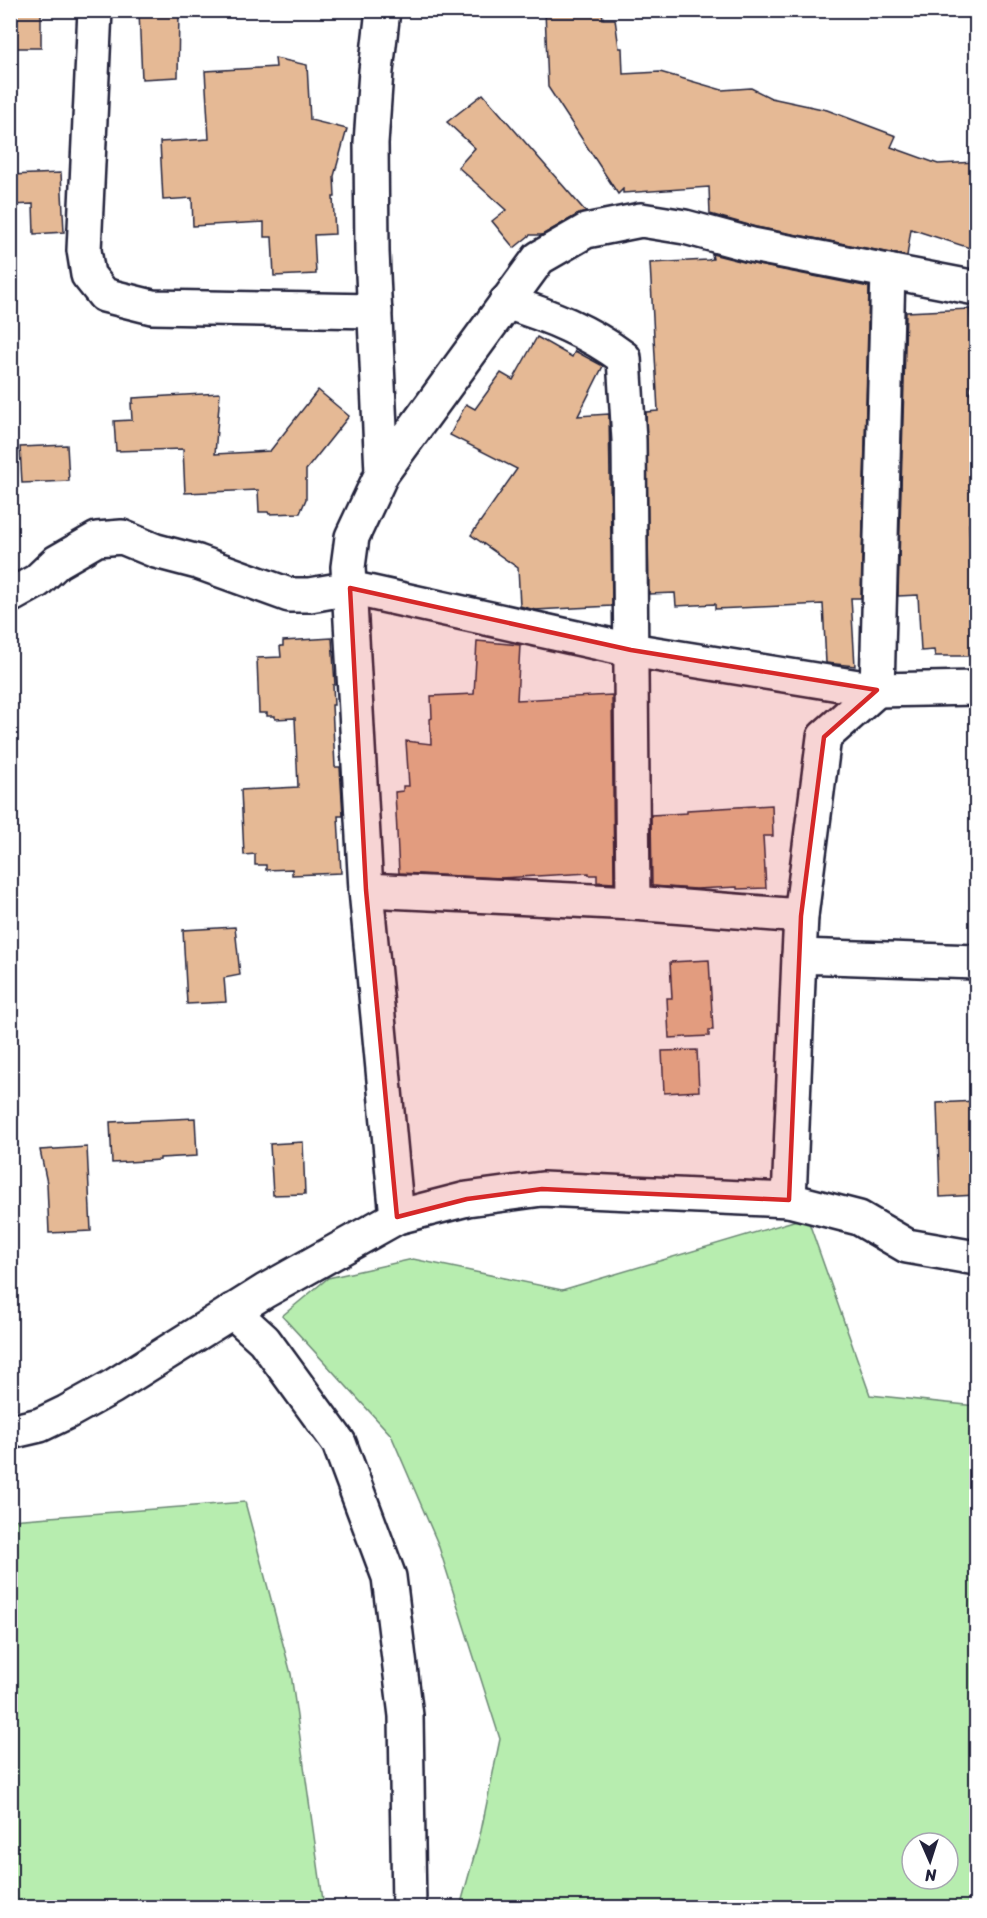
<svg xmlns="http://www.w3.org/2000/svg" width="987" height="1918" font-family="Sriracha,sans-serif">
  <rect width="100%" height="100%" fill="#fff"/>
  <filter id="ink" filterUnits="userSpaceOnUse"><feTurbulence type="fractalNoise" baseFrequency=".0167" numOctaves="2"/><feDisplacementMap in="SourceGraphic" scale="12" xChannelSelector="R" yChannelSelector="G"/><feConvolveMatrix kernelMatrix="1 2 1 2 8 2 1 2 1" color-interpolation-filters="sRGB"/></filter>
  <g filter="url(#ink)">
    <!-- green -->
    <g fill="#b7edaf" stroke="#6c8875" stroke-width="1.5" fill-rule="evenodd">
      <path d="M807,1217l63,178 106,11v501h-516l21,-76 19,-92 -62,-195 -47,-109 -109,-119 46,-38 85,-19 149,31zM912,1843h36v36h-36z"/>
      <path d="M245,1502l46,172 33,233h-313v-387z"/>
    </g>
    <!-- building -->
    <g fill="#e5b995" stroke="#22223b" stroke-width="1.5">
      <rect x="10" y="10" width="31" height="38"/>
      <path d="M545,10h34l1,3 22,-2 1,8h12l4,29h3l1,26 37,-2 62,18 29,-2 20,10 56,12 69,26 -5,11 47,17 38,-2v88l-65,-21 -4,27 -151,-29 -46,-13 -1,-27 -86,6v-4l-5,5 -70,-107z"/>
      <path d="M179,11l-1,66 -36,2 -3,-67z"/>
      <path d="M275,58l32,7 3,55 37,9 -13,47 1,21h-2l2,37 -21,1 2,39 -42,2 -2,-39h-8v-15l-71,4 -1,-28 -29,2 -3,-58 49,-3 -4,-68 71,-4z"/>
      <path d="M483,94l103,118 -9,3 -35,20h-12l-16,13 -22,-27 14,-11 -48,-43 17,-19 -28,-26z"/>
      <path d="M61,173l3,59 -30,2 -1,-30 -23,1v-30z"/>
      <path d="M712,254l36,9 121,24 -8,311h-10l4,68 -29,-3 -3,-59 -108,5v-5l-39,2 -1,-13 -26,1 -3,-182 12,-1 -8,-148 58,-3 5,-1z"/>
      <path d="M970,309l3,45 -3,39 6,-1v35l-4,1 3,55h-5l3,40 -4,1 7,132h-41l-1,-6 -13,1 -3,-56 -20,1 8,-284z"/>
      <path d="M537,337l35,20 3,-6 28,15 -25,50 31,-2 3,192 -77,4 -15,-4 -2,-38 -47,-33 46,-66 -67,-34 16,-31 9,5 26,-36 12,7z"/>
      <path d="M318,390l31,26 -43,54v29l-6,14 -31,1 -1,-2h-9l-1,-22 -73,3 -2,-44 -67,2 -2,-30 18,-1 -1,-17h2v-5l87,-5 -5,61 55,-3z"/>
      <path d="M67,445l2,36 -47,2 -2,-36z"/>
      <path d="M332,638l3,47h-2l1,20h-2l3,62h5l3,49h-5l3,57 -49,2v-6l-26,1v-5h-11v-11l-11,1 -3,-65 57,-3 -3,-69 -20,1v-3h-8v-3h-8l-2,-55 24,-1 -1,-11h3v-5z"/>
      <path d="M477,641l43,4 -3,55 95,-5 2,188 -17,-1v-7h-8v-2l-88,5 -102,-5 -4,-81 8,-1v-5h6l-3,-45 25,3 -1,-25 2,-1 -1,-22 43,-2z"/>
      <path d="M772,805l1,31h-10l3,52 -29,1v-2l-41,2 -44,-3 -1,-71 36,-2v-3z"/>
      <path d="M235,927l5,48 -16,3 2,24 -39,2 -4,-74z"/>
      <path d="M709,960l4,70h-4v6l-40,2 -2,-40h5l-2,-36z"/>
      <path d="M697,1050l2,41 -35,2 -2,-42z"/>
      <path d="M976,1101v94l-36,2 -3,-94z"/>
      <path d="M195,1118l2,38 -37,2v2l-48,3 -2,-41z"/>
      <path d="M303,1142l2,52 -32,1 -3,-51z"/>
      <path d="M87,1147l4,84 -42,2 -2,-50 -7,-33z"/>
    </g>
    <g fill="none" stroke-linecap="round" stroke-linejoin="round">
      <!-- minor casing -->
      <g stroke="#22223b" stroke-width="38">
        <g id="minor">
          <path d="M95,10l-11,240 4,25 16,20 48,12 223,4"/>
          <path d="M506,302c44,14 82,29 118,56l5,82 4,463"/>
          <path d="M382,473l-10,-221 -1,-109 5,-72 7,-61"/>
          <path d="M10,596l27,-15 20,-19 40,-23 25,-2 34,14 42,11 91,33h21l40,-7 281,62 246,40 99,-2"/>
          <path d="M366,890l267,13 168,13"/>
          <path d="M799,956l2,-40 23,-179 53,-47 11,-419"/>
          <path d="M789,1200l70,18 48,28 69,12"/>
          <path d="M397,1217l-31,-327 -18,-323 4,-30 30,-64 157,-215 47,-27 55,-11 44,7 67,18 224,43"/>
          <path d="M232,1311l32,29 75,103 50,134 17,139 3,192"/>
          <path d="M10,1432l30,-7 27,-13 45,-25 153,-96 132,-74 70,-18 75,-10 247,11 10,-244 177,6"/>
        </g>
      </g>
      <!-- minor -->
      <use href="#minor" stroke="#fff" stroke-width="33"/>
    </g>
  </g>
  <!-- marked area -->
  <path fill="#d62828" fill-opacity="0.2" stroke="#d62828" stroke-width="4.5" stroke-linejoin="round" d="M350,588l281,62 246,40 -53,47 -23,179 -12,284 -247,-11 -75,10 -70,18 -31,-327z"/>
  <!-- margin -->
  <rect width="987" height="1918" fill="none" stroke="#fff" stroke-width="36"/>
  <rect x="18" y="18" width="951" height="1882" fill="none" stroke="#22223b" stroke-width="2" filter="url(#ink)"/>
  <!-- north arrow -->
  <g transform="translate(930 1861) rotate(177)"><circle r="28" fill="#ffffff" stroke="#a7a7b1" stroke-width="1.5"/>
  <path d="M0-4.5L10 22L0 15L-10 22Z" fill="#22223b"/>
  <text y="-9" font-size="16" font-weight="bold" text-anchor="middle" fill="#22223b">N</text>
  </g>
</svg>
